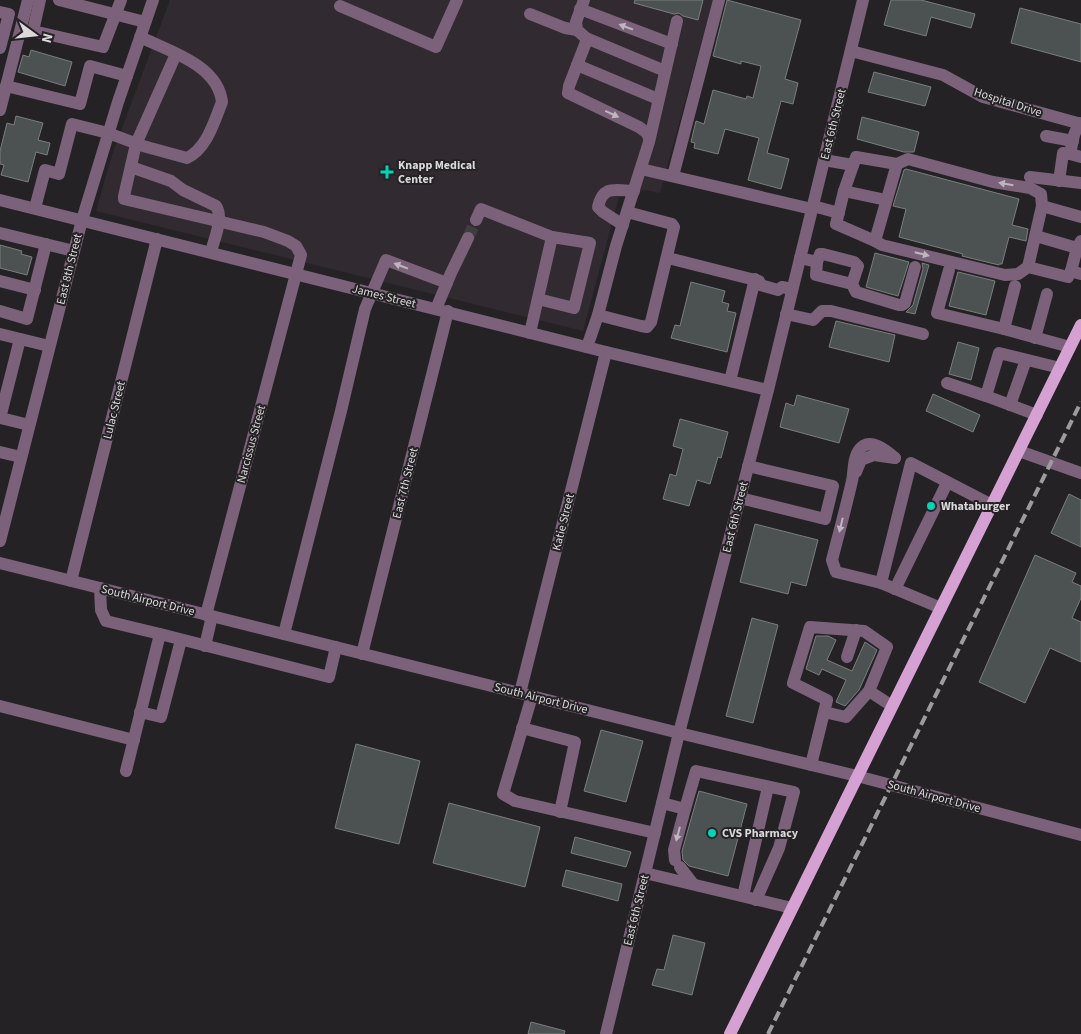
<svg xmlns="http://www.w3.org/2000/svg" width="1081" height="1034" font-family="'Source Sans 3',sans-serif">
  <rect width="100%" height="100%" fill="#252225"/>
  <!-- built -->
  <path fill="#312a30" d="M170,0h543l-53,193 -15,-3 -26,7 -36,134 -487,-120 16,-56z"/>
  <!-- building -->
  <g fill="#4c5251" stroke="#797f7d">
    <path d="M635,0h68l-5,20 -15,-4 -4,-3 -5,1 -40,-11z"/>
    <path d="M727,0l74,20 -16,59 13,4 -5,21 -12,-3 -14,52 22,6 -8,30 -33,-9 11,-42 -34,-9 -7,25 -24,-6 1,-5 -4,-1 5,-21 8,3 9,-34 33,9 1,-3 6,2 8,-32 -20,-5v3l-28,-8z"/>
    <path d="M891,0h30l54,14 -4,14 -40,-11 -5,19 -42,-11z"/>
    <path d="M1020,8l61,16v38l-70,-19z"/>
    <path d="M31,50l41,12 -7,24 -47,-14 5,-17 6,2z"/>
    <path d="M874,72l57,15 -6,19 -57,-14z"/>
    <path d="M16,116l27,7 -5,17 12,3 -3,12 -11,-3 -8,30 -27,-7 3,-10 -4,-1v-13l7,-28 7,2z"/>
    <path d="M862,117l57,15 -5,20h-10l-47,-13z"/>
    <path d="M906,169l113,30 -7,26 16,4 -2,12 -17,-4 -7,27h-3v1l-37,-9 1,-2 -64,-17 7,-28 -13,-3 11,-36z"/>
    <path d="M0,245l22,6 -1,3 11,3 -5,18 -27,-7z"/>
    <path d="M875,253l34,9 -11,34 -32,-9z"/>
    <path d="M922,263l7,2 -14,49 -9,-2 7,-7 10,-36z"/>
    <path d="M958,272l37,9 -9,34 -37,-9z"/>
    <path d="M691,282l34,9 -3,11 7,2 -2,7 9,2 -9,39 -56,-14 4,-13 5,1z"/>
    <path d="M836,321l59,14 -6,27 -60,-15z"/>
    <path d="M958,342l21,6 -8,32 -22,-6z"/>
    <path d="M933,394l47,21 -7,17 -47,-21z"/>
    <path d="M797,395l52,14 -10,34 -59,-16 6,-24 8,3z"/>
    <path d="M680,419l48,13 -7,26 -3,-1 -8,27 -13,-4 -8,26 -26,-7 7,-25 6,2 7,-27 -10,-3z"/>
    <path d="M1069,494l12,6v47l-30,-14z"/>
    <path d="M755,524l63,16 -12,46 -15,-4 -3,12 -48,-12z"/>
    <path d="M1035,555l41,18 -4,9 9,4v12l-9,20 9,4v40l-31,-14 -25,55 -46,-21z"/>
    <path d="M752,618l26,7 -25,98 -27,-7z"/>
    <path d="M816,636h12l8,4 -9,20 25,11 13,-29 12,8 -18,40 -14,16 -9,-4 10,-22 -24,-11 -3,6 -13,-6z"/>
    <path d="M601,730l42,11 -17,61 -42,-11z"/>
    <path d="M356,744l64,17 -21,83 -64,-16z"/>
    <path d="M699,791l48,13 -19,72 -39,-10 -6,-6 -1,-9z"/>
    <path d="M449,803l91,24 -15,60 -92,-24z"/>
    <path d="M575,837l56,15 -5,15 -55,-14z"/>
    <path d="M566,870l56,14 -4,17 -56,-15z"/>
    <path d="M673,935l32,8 -13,52 -40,-10 5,-16 7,1z"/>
    <path d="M531,1022l34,9 -1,3h-36z"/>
  </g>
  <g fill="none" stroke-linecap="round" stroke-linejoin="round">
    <!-- minor-tunnel -->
    <path stroke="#403d40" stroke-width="12" stroke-dasharray="12 6" stroke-linecap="butt" d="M468,238l8,-18"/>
    <!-- minor -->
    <g stroke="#7b627a" stroke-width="12">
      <path d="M40,0l-7,31 70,16 18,-47"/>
      <path d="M59,0l86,22"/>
      <path d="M584,0l-8,22 1,8 9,8v4l-17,44 -1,7 71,34 8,6 2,5"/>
      <path d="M340,6l96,41 21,-47"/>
      <path d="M580,9l92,35"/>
      <path d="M0,12l9,2 -9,34"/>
      <path d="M530,14l35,14 12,2"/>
      <path d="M586,38l79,33"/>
      <path d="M851,51l92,24 40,22 98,27"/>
      <path d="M176,54l-40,90 -12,52v3l140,33 24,9 8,5 5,9 -95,360"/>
      <path d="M577,65l81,34"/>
      <path d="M6,86l74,18 10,-38 37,10"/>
      <path d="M0,110l28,-110"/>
      <path d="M1079,123l-5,12 -4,19 11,3"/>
      <path d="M1046,136l27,5"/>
      <path d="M824,160l29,5"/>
      <path d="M897,164l-22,77 -39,-17 8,-33 12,-34 41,7 11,-5 85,23 37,6 11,6 1,12"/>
      <path d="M131,167l40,14 12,9 33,16c8,12 -2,33 -5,46"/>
      <path d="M641,169l171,40"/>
      <path d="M673,176l46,-176"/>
      <path d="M1030,177l51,6"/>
      <path d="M1059,181l4,-28 7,1"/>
      <path d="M844,191l42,9"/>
      <path d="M0,200l606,152 162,38"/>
      <path d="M813,206l26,7"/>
      <path d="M35,208l10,-38 14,4 13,-50 36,9 35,13 44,12c20,-10 27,-36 35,-56 -4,-37 -53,-51 -82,-65"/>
      <path d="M476,220l5,-11 71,28 -22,96"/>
      <path d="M623,225l-20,-13 -5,-5c5,-22 16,-17 36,-16"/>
      <path d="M0,233l74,18"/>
      <path d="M1036,236l41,12"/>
      <path d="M875,241l7,4 123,30 13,-1 10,-7"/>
      <path d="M1081,241l-4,7 -6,23 10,3"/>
      <path d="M668,258l91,23 1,4 18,5 4,-3 10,2"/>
      <path d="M800,258l17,4 3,-8h3l31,8 4,4 -6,18 4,8 43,13h3l3,-2 10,-36"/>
      <path d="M817,262l-1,13 36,9"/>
      <path d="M949,270l-12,43 67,16"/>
      <path d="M1071,271l-3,6 -40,-10 14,-61 39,11"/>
      <path d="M0,281l35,9"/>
      <path d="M1015,286l-11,43 66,18"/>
      <path d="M538,299l36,9 16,-65 -38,-6"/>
      <path d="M436,309l15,-36 17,-35"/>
      <path d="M0,311l27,8 19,-75"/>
      <path d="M786,314l27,6 9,-9h9l92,23"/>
      <path d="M598,315l43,11 6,1 4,-5 23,-95 -2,-3 -45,-12"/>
      <path d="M0,334l49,12"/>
      <path d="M1035,338l12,-44"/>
      <path d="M587,347l11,-32 18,-69 33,-104 28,-121"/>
      <path d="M730,381l25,-102"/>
      <path d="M947,383l39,13"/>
      <path d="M1010,405l16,-45"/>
      <path d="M1037,415l-51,-19 13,-43 61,15"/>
      <path d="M0,418l20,-79"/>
      <path d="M1,418l28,7"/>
      <path d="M1019,451l62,22"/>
      <path d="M0,452l21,5"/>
      <path d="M856,472l5,-12 13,-5 21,3"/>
      <path d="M740,498l85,21 8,-33 -85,-20"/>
      <path d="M0,541l82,-321 36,-118 35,-102"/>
      <path d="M0,563l679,170 178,43 224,59"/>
      <path d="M71,581l86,-342"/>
      <path d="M881,583l-45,-11 -4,-12c7,-27 14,-53 20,-79 2,-9 1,-23 7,-31 10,-14 27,0 36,8"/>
      <path d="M100,588l1,22 5,11 54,13 -34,137"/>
      <path d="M895,589l52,-106"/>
      <path d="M941,608l-60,-25 30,-120 81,42"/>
      <path d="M160,634l169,43 7,-30"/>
      <path d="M284,634l57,-223 24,-102 21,-49 61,23"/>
      <path d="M205,646l7,-30"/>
      <path d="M362,654l86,-343"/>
      <path d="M847,657l9,-27"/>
      <path d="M869,691l23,15"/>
      <path d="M520,693l86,-341"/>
      <path d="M532,696l-29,98 12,7 140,32"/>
      <path d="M0,706l134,34"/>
      <path d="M140,712l21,5 20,-77"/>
      <path d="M522,728l53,14 -15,70"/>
      <path d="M811,765l16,-65 -34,-17 17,-56 54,4 23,16 -18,44 -23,26 -22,-5"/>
      <path d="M662,803l23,6 11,-38 98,21 -15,56 -23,52"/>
      <path d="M675,860l-1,-10 11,-41"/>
      <path d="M680,867l13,17"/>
      <path d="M645,873l147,35"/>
      <path d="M743,896l25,-109"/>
      <path d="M606,1034l73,-301 89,-343 95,-390"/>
    </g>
    <!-- major -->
    <path stroke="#d4a1d2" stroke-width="12" d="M730,1034l351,-709"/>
    <!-- rail -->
    <path stroke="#9d9b9d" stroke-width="4" stroke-dasharray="10 5" stroke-linecap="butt" d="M768,1034l313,-632"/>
  </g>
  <!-- one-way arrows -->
  <defs><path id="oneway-solid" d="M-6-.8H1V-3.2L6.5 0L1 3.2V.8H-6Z" transform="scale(1.25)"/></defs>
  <g fill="#beb5be">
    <use href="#oneway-solid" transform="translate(626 27) rotate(-159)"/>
    <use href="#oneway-solid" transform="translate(612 114) rotate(25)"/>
    <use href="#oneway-solid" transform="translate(1006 184) rotate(-170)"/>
    <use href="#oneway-solid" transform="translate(922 254) rotate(14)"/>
    <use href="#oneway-solid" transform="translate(401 266) rotate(-159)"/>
    <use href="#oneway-solid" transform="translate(841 525) rotate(104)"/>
    <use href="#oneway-solid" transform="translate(678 834) rotate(105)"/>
  </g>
  <!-- markers -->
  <g fill="#04d5b6" stroke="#252225" stroke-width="2">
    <path d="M384.5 164.5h5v5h5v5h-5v5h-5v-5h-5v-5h5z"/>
    <circle cx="931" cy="506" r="5"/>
    <circle cx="712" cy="833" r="5"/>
  </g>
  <g text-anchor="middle" stroke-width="4" stroke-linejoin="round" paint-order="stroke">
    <!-- street labels -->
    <g font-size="12" fill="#dbd9db" stroke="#252225">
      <text transform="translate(1008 102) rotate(18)" y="4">Hospital Drive</text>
      <text transform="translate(833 124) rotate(-76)" y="4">East 6th Street</text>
      <text transform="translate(69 269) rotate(-76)" y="4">East 8th Street</text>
      <text transform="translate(384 296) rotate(14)" y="4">James Street</text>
      <text transform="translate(114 410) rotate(-76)" y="4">Lulac Street</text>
      <text transform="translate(251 444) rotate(-75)" y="4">Narcissus Street</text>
      <text transform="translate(405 483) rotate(-76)" y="4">East 7th Street</text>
      <text transform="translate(735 517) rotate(-76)" y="4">East 6th Street</text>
      <text transform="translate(563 522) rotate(-76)" y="4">Katie Street</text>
      <text transform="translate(148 600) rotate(14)" y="4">South Airport Drive</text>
      <text transform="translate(541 698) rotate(14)" y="4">South Airport Drive</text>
      <text transform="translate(934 796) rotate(15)" y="4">South Airport Drive</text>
      <text transform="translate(636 910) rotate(-76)" y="4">East 6th Street</text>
    </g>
    <!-- poi labels -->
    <g font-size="12" font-weight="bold" fill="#dbd9db" stroke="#252225" text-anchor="start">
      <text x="398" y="169">Knapp Medical<tspan x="398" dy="14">Center</tspan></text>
      <text x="941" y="510">Whataburger</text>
      <text x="722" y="837">CVS Pharmacy</text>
    </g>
  </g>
  <!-- north arrow -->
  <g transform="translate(35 35) rotate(105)" stroke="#252225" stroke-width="4" paint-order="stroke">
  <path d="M0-4L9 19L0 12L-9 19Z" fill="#dbd9db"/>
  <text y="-8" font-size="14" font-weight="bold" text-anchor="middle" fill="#dbd9db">N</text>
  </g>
</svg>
